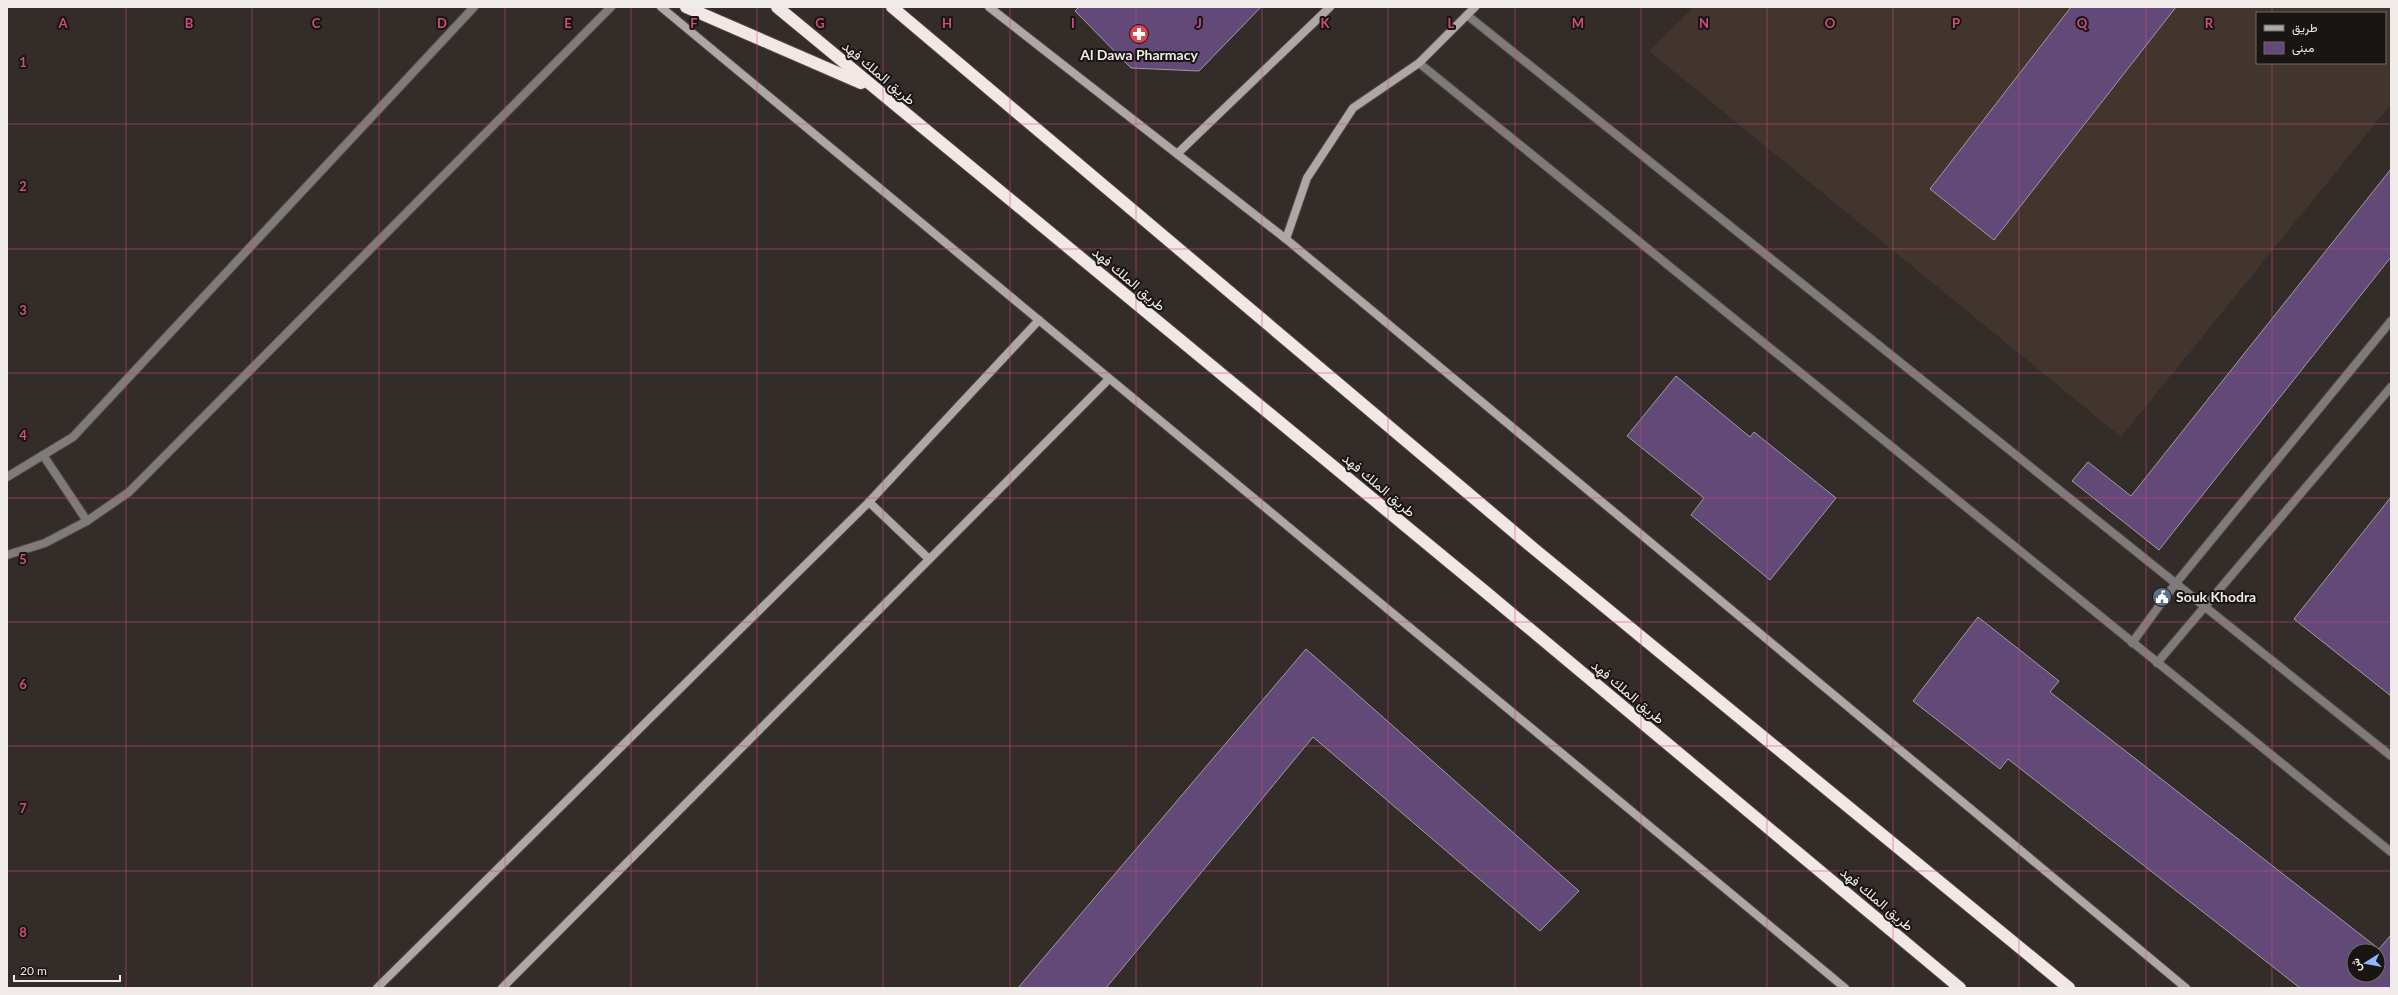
<svg xmlns="http://www.w3.org/2000/svg" width="2398" height="995" font-family="Lato,Vazirmatn,sans-serif">
  <rect width="100%" height="100%" fill="#332c28"/>
  <!-- built -->
  <path fill="#42352e" fill-rule="evenodd" d="M1694,7h697v97l-270,333 -472,-386zM2257,13h128v50h-128z"/>
  <!-- building -->
  <g fill="#624978" stroke="#9f9ba3" fill-rule="evenodd">
    <path d="M1079,7h182l-62,64 -68,-3 -56,-57z"/>
    <path d="M2071,7h105l-182,233 -64,-51z"/>
    <path d="M2391,169v88l-232,293 -87,-69 16,-19 43,34z"/>
    <path d="M1676,376l74,61 4,-5 82,66 -66,82 -79,-65 13,-17 -77,-62z"/>
    <path d="M2391,497v199l-97,-77z"/>
    <path d="M1978,617l81,64 -9,11 329,257 12,-14v53h-91l-292,-229 -8,10 -87,-68zM2354,951h24v24h-24z"/>
    <path d="M1306,649l273,242 -39,40 -227,-194 -207,251h-88z"/>
  </g>
  <g fill="none" stroke-linecap="round" stroke-linejoin="round">
    <!-- lane casing -->
    <g stroke="#4d4743" stroke-width="10">
      <g id="lane">
        <path d="M2132,643l44,-60 215,-262"/>
        <path d="M2157,663l234,-276"/>
      </g>
    </g>
    <!-- street casing -->
    <g stroke="#4d4743" stroke-width="10">
      <g id="street">
        <path d="M1467,15l924,741"/>
        <path d="M1419,63l972,789"/>
        <path d="M43,455l44,66"/>
        <path d="M7,477l66,-40 401,-430"/>
        <path d="M7,555l38,-12 42,-22 42,-29 482,-485"/>
      </g>
    </g>
    <!-- secondary casing -->
    <g stroke="#4d4743" stroke-width="10">
      <g id="secondary">
        <path d="M661,7l1184,981"/>
        <path d="M989,7l297,232 900,749"/>
        <path d="M1177,154l153,-147"/>
        <path d="M1286,239l21,-61 46,-70 66,-45 56,-56"/>
        <path d="M869,502l60,57"/>
        <path d="M377,988l492,-486 170,-182"/>
        <path d="M502,988l607,-609"/>
      </g>
    </g>
    <!-- highway casing -->
    <g stroke="#4d4743" stroke-width="14">
      <g id="highway">
        <path d="M686,7l175,76"/>
        <path d="M777,7l711,587 472,394"/>
        <path d="M892,7l641,541 536,440"/>
      </g>
    </g>
    <!-- lane -->
    <use href="#lane" stroke="#7f7b7a" stroke-width="8"/>
    <!-- street -->
    <use href="#street" stroke="#7f7b7a" stroke-width="8"/>
    <!-- secondary -->
    <use href="#secondary" stroke="#aea7a6" stroke-width="8"/>
    <!-- highway -->
    <use href="#highway" stroke="#f3e7e6" stroke-width="12"/>
  </g>
  <!-- grid -->
  <path fill="none" stroke="#ce4d7e" stroke-width="1" stroke-opacity="0.55" d="M126,7v981M252,7v981M379,7v981M505,7v981M631,7v981M757,7v981M883,7v981M1010,7v981M1136,7v981M1262,7v981M1388,7v981M1515,7v981M1641,7v981M1767,7v981M1893,7v981M2019,7v981M2146,7v981M2272,7v6M2272,63v925M7,124h2384M7,249h2384M7,373h2384M7,498h2384M7,622h2384M7,746h2384M7,871h2384"/>
  <!-- icons -->
  <defs>
    <g id="pharmacy-disc" transform="scale(1)"><circle r="9.5" fill="#e0444e" stroke="#181513"/><path d="M-2-6h4v4h4v4h-4v4h-4v-4h-4v-4h4Z" fill="#fff"/></g>
    <g id="civic-disc" transform="scale(1)"><circle r="9.5" fill="#5c6f8a" stroke="#181513"/><path d="M-.6-6.5H3V-4.5H.6V-3L4-1V1h2V6H-6V1h2V-1L-.6-3ZM-1.2 2.5V6h2.4V2.5Z" fill="#fff"/></g>
  </defs>
  <g fill-rule="evenodd">
    <use href="#pharmacy-disc" x="1139" y="34"/>
    <use href="#civic-disc" x="2162" y="597"/>
  </g>
  <g text-anchor="middle" stroke-width="4" stroke-linejoin="round" paint-order="stroke">
    <!-- poi labels -->
    <g font-size="14" font-weight="bold" fill="#f0ebe9" stroke="#181513">
      <text x="1139" y="60">Al Dawa Pharmacy</text>
      <text x="2176" y="602" text-anchor="start">Souk Khodra</text>
    </g>
    <!-- street labels -->
    <g font-size="14" fill="#f0ebe9" stroke="#181513">
      <text transform="translate(879 73) rotate(40)" y="5">طريق الملك فهد</text>
      <text transform="translate(1129 279) rotate(40)" y="5">طريق الملك فهد</text>
      <text transform="translate(1379 485) rotate(40)" y="5">طريق الملك فهد</text>
      <text transform="translate(1628 692) rotate(40)" y="5">طريق الملك فهد</text>
      <text transform="translate(1877 899) rotate(40)" y="5">طريق الملك فهد</text>
    </g>
  </g>
  <g font-size="13" text-anchor="middle" font-weight="bold" fill="#ce4d7e" stroke="#181513" stroke-width="4" stroke-linejoin="round" paint-order="stroke">
    <text x="63" y="28">A</text>
    <text x="189" y="28">B</text>
    <text x="316" y="28">C</text>
    <text x="442" y="28">D</text>
    <text x="568" y="28">E</text>
    <text x="694" y="28">F</text>
    <text x="820" y="28">G</text>
    <text x="947" y="28">H</text>
    <text x="1073" y="28">I</text>
    <text x="1199" y="28">J</text>
    <text x="1325" y="28">K</text>
    <text x="1451" y="28">L</text>
    <text x="1578" y="28">M</text>
    <text x="1704" y="28">N</text>
    <text x="1830" y="28">O</text>
    <text x="1956" y="28">P</text>
    <text x="2082" y="28">Q</text>
    <text x="2209" y="28">R</text>
    <text x="23" y="67">1</text>
    <text x="23" y="191">2</text>
    <text x="23" y="315">3</text>
    <text x="23" y="440">4</text>
    <text x="23" y="564">5</text>
    <text x="23" y="689">6</text>
    <text x="23" y="813">7</text>
    <text x="23" y="937">8</text>
  </g>
  <!-- border -->
  <rect width="2398" height="995" fill="none" stroke="#f0ebe9" stroke-width="16"/>
  <!-- legend -->
  <rect x="2256" y="12" width="130" height="52" fill="#181513" stroke="#6e6b69"/>
  <rect x="2264" y="25" width="20" height="6" fill="#aea7a6" stroke="#6e6b69"/>
  <text x="2292" y="32" font-size="12" fill="#f0ebe9">طريق</text>
  <rect x="2264" y="42" width="20" height="12" fill="#624978" stroke="#6e6b69"/>
  <text x="2292" y="52" font-size="12" fill="#f0ebe9">مبنى</text>
  <!-- north arrow -->
  <g transform="translate(2366 963) rotate(259)"><circle r="19" fill="#181513" stroke="#6e6b69"/>
  <path d="M0-3L7 15L0 10L-7 15Z" fill="#92b7fd"/>
  <text y="-6" font-size="11" font-weight="bold" text-anchor="middle" fill="#f0ebe9">ش</text>
  </g>
  <!-- scale -->
  <path d="M14 975v6h106v-6" fill="none" stroke="#f0ebe9" stroke-width="2"/>
  <text x="20" y="975" font-size="12" fill="#f0ebe9" stroke="#181513" stroke-width="3" paint-order="stroke">20 m</text>
</svg>
